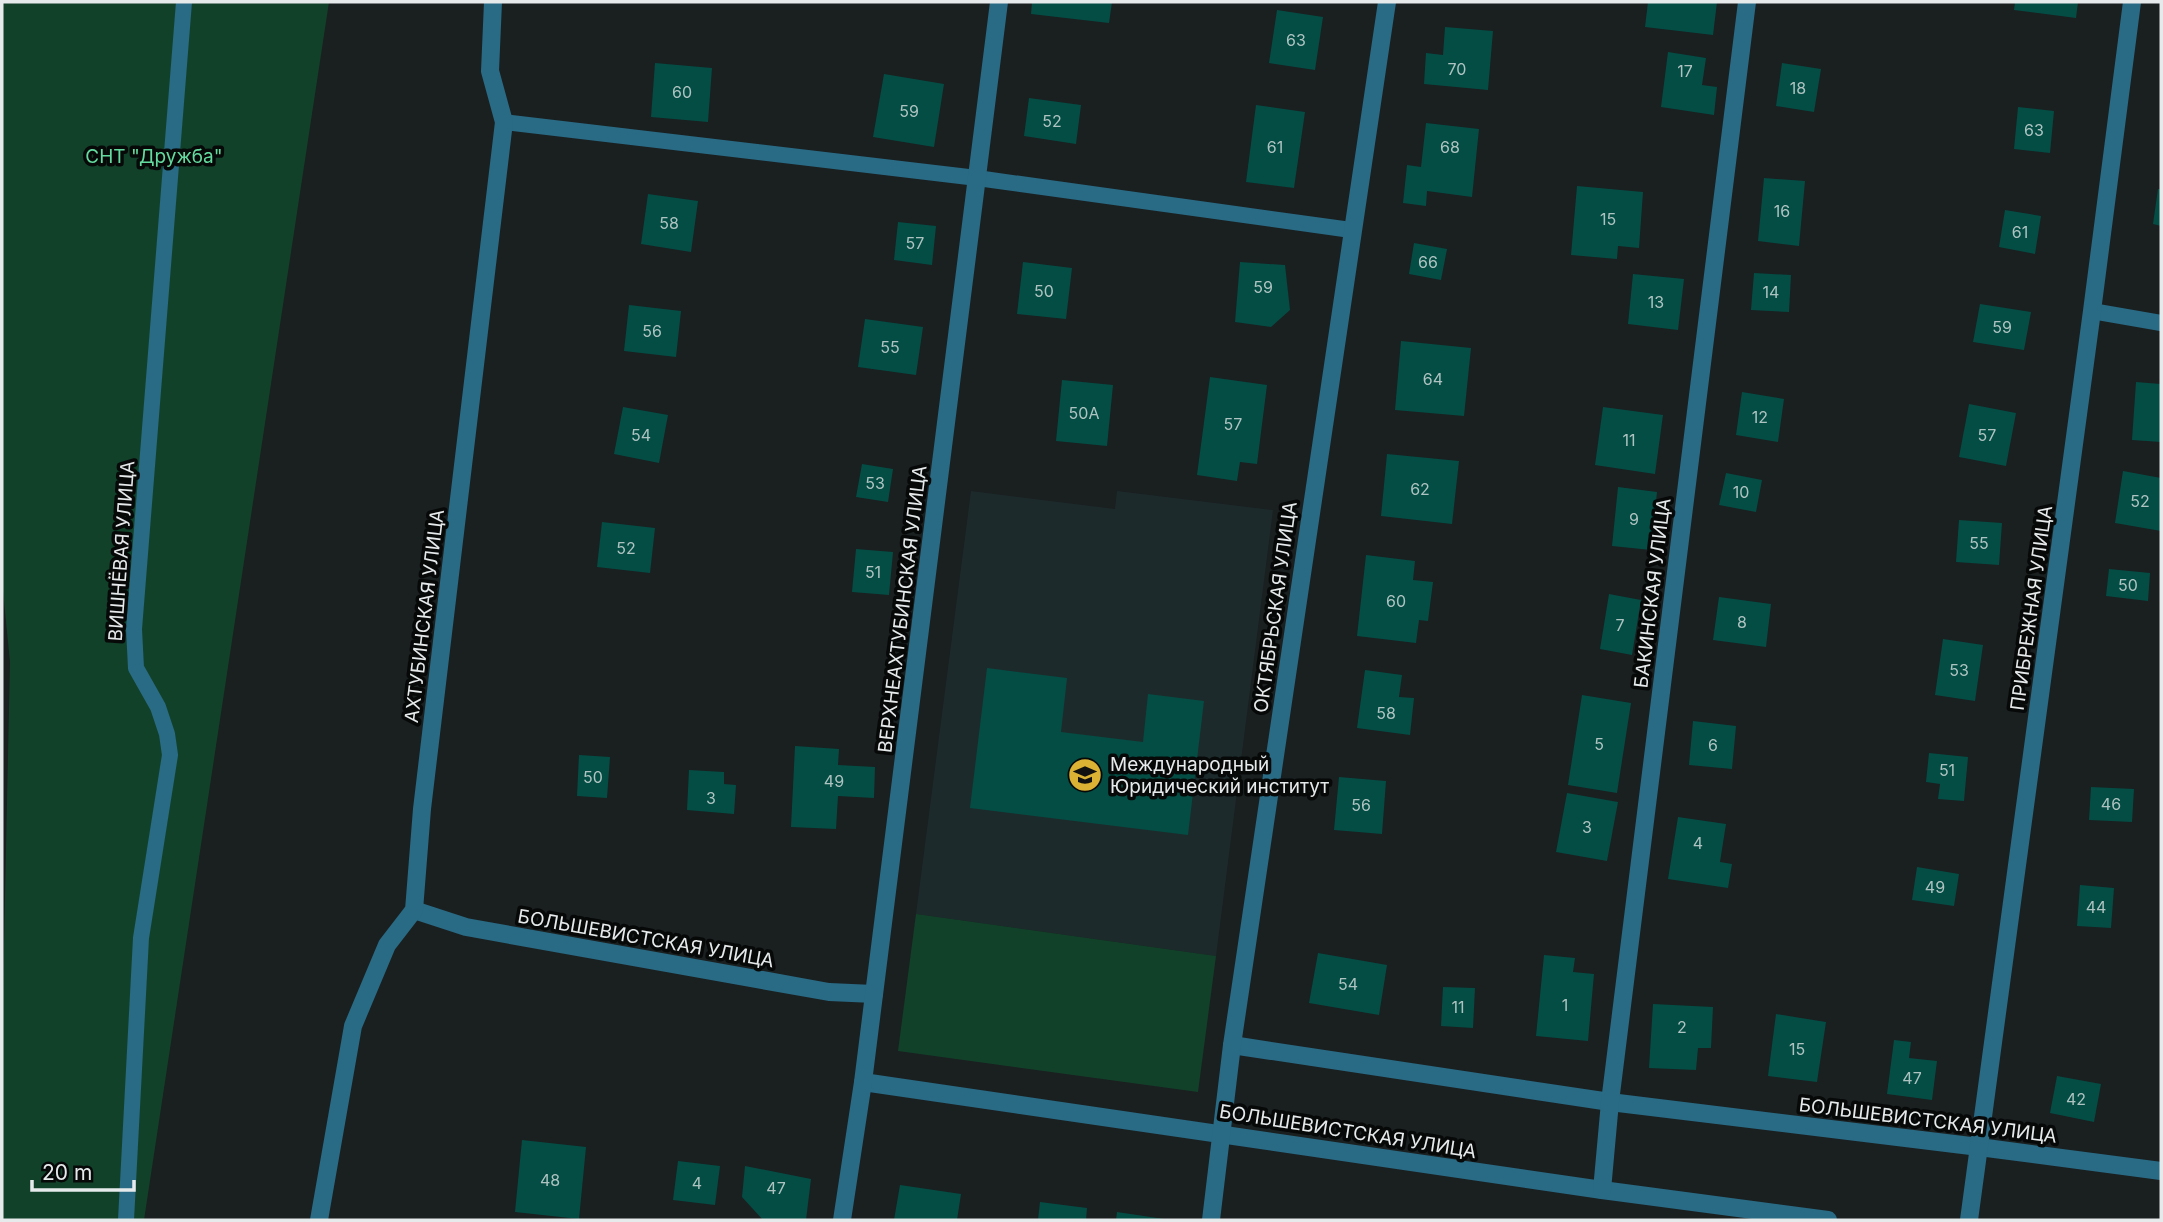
<svg xmlns="http://www.w3.org/2000/svg" width="2163" height="1222" font-family="Inter,sans-serif">
  <rect width="100%" height="100%" fill="#1a1f20"/>
  <!-- built -->
  <path fill="#1d2a2b" d="M971,491l144,18 2,-18 156,19 -57,446 -300,-42z"/>
  <!-- green -->
  <g fill="#12412a">
    <path d="M2,2h327l-185,1218h-142v-183l8,-375 -8,-81z"/>
    <path d="M916,914l300,42 -18,136 -300,-41z"/>
  </g>
  <!-- building -->
  <g fill="#044d44">
    <path d="M1032,2h80l-3,21 -78,-9z"/>
    <path d="M1648,2h69l-4,33 -68,-8z"/>
    <path d="M2015,2h63l-2,16 -62,-8z"/>
    <path d="M1277,10l46,7 -8,53 -46,-7z"/>
    <path d="M1445,27l48,4 -5,59 -64,-6 2,-31 17,2z"/>
    <path d="M1668,52l38,6 -4,27 15,2 -3,28 -53,-8z"/>
    <path d="M655,63l57,5 -4,54 -57,-5z"/>
    <path d="M1782,63l39,6 -7,43 -38,-6z"/>
    <path d="M884,74l60,10 -10,63 -61,-10z"/>
    <path d="M1029,98l52,7 -5,39 -52,-8z"/>
    <path d="M1256,105l49,7 -11,76 -48,-6z"/>
    <path d="M2018,107l36,4 -4,42 -36,-4z"/>
    <path d="M1426,123l53,6 -7,68 -45,-6 -1,15 -23,-3 4,-38 14,2z"/>
    <path d="M1764,178l41,3 -6,65 -41,-5z"/>
    <path d="M1577,186l66,6 -4,56 -21,-2 -1,13 -46,-4z"/>
    <path d="M2158,189h3v37l-8,-2z"/>
    <path d="M648,194l50,7 -7,51 -50,-8z"/>
    <path d="M2005,210l36,6 -6,38 -36,-7z"/>
    <path d="M898,222l38,4 -4,39 -38,-5z"/>
    <path d="M1414,243l33,6 -6,31 -32,-6z"/>
    <path d="M1023,262l49,6 -6,51 -49,-5z"/>
    <path d="M1240,262l45,3 5,45 -19,17 -36,-5z"/>
    <path d="M1754,273l37,2 -2,37 -38,-2z"/>
    <path d="M1633,274l51,5 -6,51 -50,-6z"/>
    <path d="M1980,304l51,8 -7,38 -51,-8z"/>
    <path d="M629,305l52,6 -5,46 -52,-6z"/>
    <path d="M865,319l58,8 -7,48 -58,-8z"/>
    <path d="M1401,341l70,7 -7,68 -69,-6z"/>
    <path d="M1210,377l57,8 -10,79 -17,-2 -3,19 -40,-6z"/>
    <path d="M1062,380l51,5 -6,61 -51,-5z"/>
    <path d="M2136,382l25,2v58l-29,-2z"/>
    <path d="M1742,392l42,7 -6,43 -42,-7z"/>
    <path d="M1969,404l47,9 -10,53 -47,-9z"/>
    <path d="M623,407l45,8 -9,48 -45,-9z"/>
    <path d="M1603,407l60,8 -8,59 -60,-9z"/>
    <path d="M1387,454l72,7 -7,63 -71,-8z"/>
    <path d="M862,464l31,5 -5,33 -32,-5z"/>
    <path d="M2123,471l38,7v53l-46,-8z"/>
    <path d="M1726,473l36,7 -6,32 -37,-7z"/>
    <path d="M1618,487l39,5 -6,58 -39,-4z"/>
    <path d="M1959,520l43,3 -3,42 -43,-3z"/>
    <path d="M602,522l53,6 -5,45 -53,-6z"/>
    <path d="M856,549l37,3 -4,43 -37,-3z"/>
    <path d="M1366,555l49,6 -2,19 20,2 -5,39 -9,-1 -3,23 -59,-7z"/>
    <path d="M2109,569l41,4 -2,28 -42,-5z"/>
    <path d="M1609,594l32,6 -9,55 -32,-6z"/>
    <path d="M1719,597l52,7 -5,43 -53,-7z"/>
    <path d="M1943,639l40,6 -8,56 -40,-6z"/>
    <path d="M987,668l80,10 -6,54 82,10 5,-48 56,7 -16,134 -218,-27z"/>
    <path d="M1365,670l37,5 -3,22 15,1 -4,37 -53,-7z"/>
    <path d="M1582,695l49,8 -14,90 -49,-8z"/>
    <path d="M1693,721l43,5 -4,43 -43,-4z"/>
    <path d="M795,746l44,3 -1,16 37,2 -1,31 -36,-2 -2,33 -45,-2z"/>
    <path d="M1929,753l39,4 -4,44 -26,-2 2,-15 -14,-2z"/>
    <path d="M579,755l31,2 -3,41 -30,-2z"/>
    <path d="M689,770l35,2v12l12,1 -2,29 -47,-4z"/>
    <path d="M1339,777l47,4 -4,53 -48,-4z"/>
    <path d="M2091,787l43,2 -2,33 -43,-2z"/>
    <path d="M1567,793l51,9 -11,59 -51,-9z"/>
    <path d="M1678,817l48,7 -6,38 12,2 -4,24 -60,-9z"/>
    <path d="M1917,867l42,7 -5,32 -42,-6z"/>
    <path d="M2080,885l34,3 -3,40 -34,-2z"/>
    <path d="M1318,953l69,12 -8,50 -70,-12z"/>
    <path d="M1544,955l31,3 -2,14 21,2 -6,67 -52,-5z"/>
    <path d="M1443,987l32,1 -2,40 -32,-2z"/>
    <path d="M1653,1004l60,3 -2,41h-13l-2,22 -47,-2z"/>
    <path d="M1776,1014l50,8 -9,60 -49,-6z"/>
    <path d="M1894,1040l17,2 -2,16 28,3 -5,39 -45,-6z"/>
    <path d="M2057,1076l44,8 -7,38 -44,-9z"/>
    <path d="M522,1140l64,7 -7,72 -64,-7z"/>
    <path d="M678,1161l42,5 -5,39 -42,-5z"/>
    <path d="M745,1166l66,13 -5,41h-43l-21,-23z"/>
    <path d="M900,1185l61,9 -4,26h-63z"/>
    <path d="M1040,1202l47,6 -1,12h-48z"/>
    <path d="M1117,1212l47,7v1h-48z"/>
  </g>
  <g fill="none" stroke-linecap="round" stroke-linejoin="round">
    <!-- lane -->
    <g stroke="#296a84" stroke-width="16">
      <path d="M504,122l473,56 374,52"/>
      <path d="M2092,311l69,12"/>
      <path d="M126,1220l15,-282 29,-183 -3,-21 -9,-27 -22,-39 -2,-39 50,-627"/>
    </g>
    <!-- street -->
    <g stroke="#296a84" stroke-width="18">
      <path d="M414,910l52,17 363,65 45,2"/>
      <path d="M1232,1045l378,57 369,45 182,24"/>
      <path d="M863,1082l739,108 226,30"/>
      <path d="M1602,1190l8,-88 137,-1100"/>
      <path d="M319,1220l34,-194 34,-81 27,-35 8,-101 82,-687 -14,-51 3,-69"/>
      <path d="M842,1220l21,-138 136,-1080"/>
      <path d="M1211,1220l21,-175 155,-1043"/>
      <path d="M1969,1220l123,-909 40,-309"/>
    </g>
  </g>
  <!-- icons -->
  <defs>
    <g id="university-disc" transform="scale(1.75)"><circle r="9.5" fill="#dbb233" stroke="#070909"/><path d="M0-5L7-2L0 1L-7-2ZM-4 1L0 2.5L4 1V4Q0 6-4 4Z" fill="#111"/></g>
  </defs>
  <g fill-rule="evenodd">
    <use href="#university-disc" x="1085" y="775"/>
  </g>
  <g text-anchor="middle" stroke-width="7" stroke-linejoin="round" paint-order="stroke">
    <!-- number labels -->
    <g font-size="16" fill="#aec3c1">
      <text x="1296" y="46">63</text>
      <text x="1457" y="75">70</text>
      <text x="1685" y="77">17</text>
      <text x="1798" y="94">18</text>
      <text x="682" y="98">60</text>
      <text x="909" y="117">59</text>
      <text x="1052" y="127">52</text>
      <text x="2034" y="136">63</text>
      <text x="1275" y="153">61</text>
      <text x="1450" y="153">68</text>
      <text x="1782" y="217">16</text>
      <text x="1608" y="225">15</text>
      <text x="669" y="229">58</text>
      <text x="2020" y="238">61</text>
      <text x="915" y="249">57</text>
      <text x="1428" y="268">66</text>
      <text x="1263" y="293">59</text>
      <text x="1044" y="297">50</text>
      <text x="1771" y="298">14</text>
      <text x="1656" y="308">13</text>
      <text x="2002" y="333">59</text>
      <text x="652" y="337">56</text>
      <text x="890" y="353">55</text>
      <text x="1433" y="385">64</text>
      <text x="1084" y="419">50А</text>
      <text x="1760" y="423">12</text>
      <text x="1233" y="430">57</text>
      <text x="641" y="441">54</text>
      <text x="1987" y="441">57</text>
      <text x="1629" y="446">11</text>
      <text x="875" y="489">53</text>
      <text x="1420" y="495">62</text>
      <text x="1741" y="498">10</text>
      <text x="2140" y="507">52</text>
      <text x="1634" y="525">9</text>
      <text x="1979" y="549">55</text>
      <text x="626" y="554">52</text>
      <text x="873" y="578">51</text>
      <text x="2128" y="591">50</text>
      <text x="1396" y="607">60</text>
      <text x="1742" y="628">8</text>
      <text x="1620" y="631">7</text>
      <text x="1959" y="676">53</text>
      <text x="1386" y="719">58</text>
      <text x="1599" y="750">5</text>
      <text x="1713" y="751">6</text>
      <text x="1947" y="776">51</text>
      <text x="593" y="783">50</text>
      <text x="834" y="787">49</text>
      <text x="711" y="804">3</text>
      <text x="2111" y="810">46</text>
      <text x="1361" y="811">56</text>
      <text x="1587" y="833">3</text>
      <text x="1698" y="849">4</text>
      <text x="1935" y="893">49</text>
      <text x="2096" y="913">44</text>
      <text x="1348" y="990">54</text>
      <text x="1565" y="1011">1</text>
      <text x="1458" y="1013">11</text>
      <text x="1682" y="1033">2</text>
      <text x="1797" y="1055">15</text>
      <text x="1912" y="1084">47</text>
      <text x="2076" y="1105">42</text>
      <text x="550" y="1186">48</text>
      <text x="697" y="1189">4</text>
      <text x="776" y="1194">47</text>
    </g>
    <!-- park labels -->
    <g font-size="19" fill="#63db9e" stroke="#070909">
      <text x="154" y="163">СНТ "Дружба"</text>
    </g>
    <!-- street labels -->
    <g font-size="19" fill="#e7eaeb" stroke="#070909">
      <text transform="translate(121 551) rotate(-86)" y="7">ВИШНЁВАЯ УЛИЦА</text>
      <text transform="translate(1652 593) rotate(-83)" y="7">БАКИНСКАЯ УЛИЦА</text>
      <text transform="translate(1275 607) rotate(-82)" y="7">ОКТЯБРЬСКАЯ УЛИЦА</text>
      <text transform="translate(2031 608) rotate(-82)" y="7">ПРИБРЕЖНАЯ УЛИЦА</text>
      <text transform="translate(902 609) rotate(-83)" y="7">ВЕРХНЕАХТУБИНСКАЯ УЛИЦА</text>
      <text transform="translate(424 616) rotate(-83)" y="7">АХТУБИНСКАЯ УЛИЦА</text>
      <text transform="translate(646 938) rotate(10)" y="7">БОЛЬШЕВИСТСКАЯ УЛИЦА</text>
      <text transform="translate(1928 1120) rotate(7)" y="7">БОЛЬШЕВИСТСКАЯ УЛИЦА</text>
      <text transform="translate(1348 1131) rotate(9)" y="7">БОЛЬШЕВИСТСКАЯ УЛИЦА</text>
    </g>
    <!-- poi labels -->
    <g font-size="19" fill="#e7eaeb" stroke="#070909" text-anchor="start">
      <text x="1110" y="771">Международный<tspan x="1110" dy="22">Юридический институт</tspan></text>
    </g>
  </g>
  <!-- border -->
  <rect width="2163" height="1222" fill="none" stroke="#e7eaeb" stroke-width="7"/>
  <!-- scale -->
  <path d="M32 1180v10h102v-10" fill="none" stroke="#e7eaeb" stroke-width="3.5"/>
  <text x="42" y="1180" font-size="21" fill="#e7eaeb" stroke="#070909" stroke-width="5" paint-order="stroke">20 m</text>
</svg>
